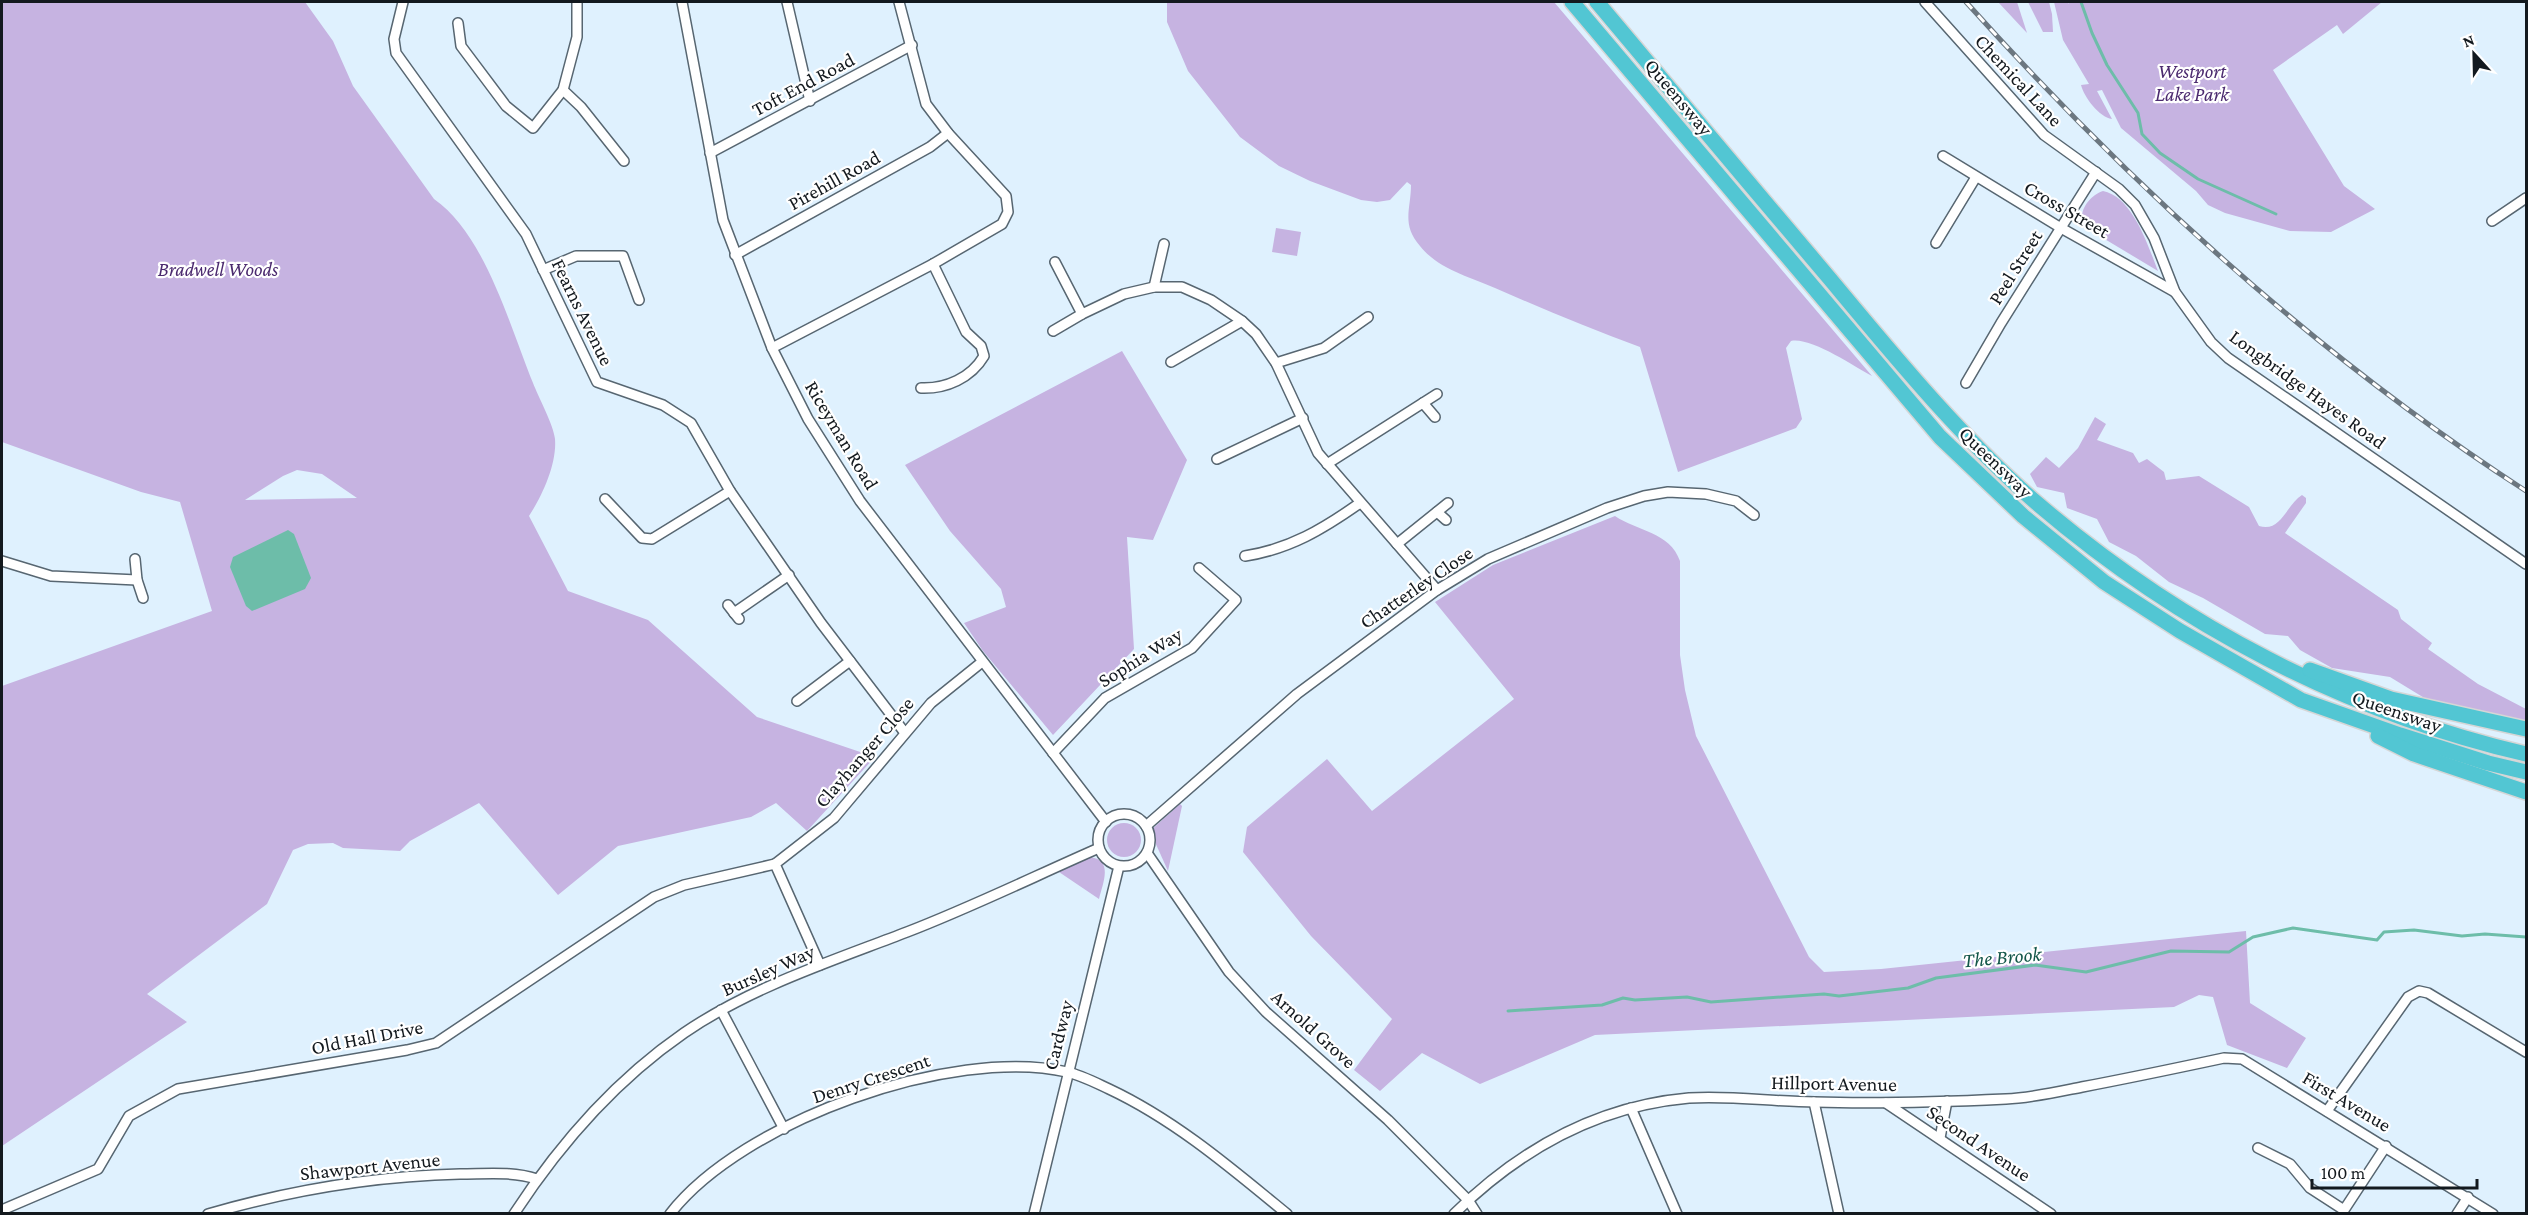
<svg xmlns="http://www.w3.org/2000/svg" width="2528" height="1215" font-family="'Crimson Pro',serif">
  <rect width="100%" height="100%" fill="#dff1fe"/>
  <!-- green -->
  <g fill="#c6b3e1" fill-rule="evenodd">
    <path d="M2,2h303l28,39 20,45 81,113c51,35 76,128 99,184 5,13 21,43 22,56 2,25 -13,57 -26,77l39,75 80,29 109,97 118,40 -68,74 -31,-28 -25,14 -133,29 -60,49 -79,-92 -69,38 -10,10 -57,-3 -10,-5 -25,1 -15,6 -26,54 -120,90 40,28 -185,124v-460l210,-75 -32,-109 -39,-10 -139,-50zM297,470l25,4 35,24 -112,2 38,-24z"/>
    <path d="M1167,2h387l318,374c-19,-10 -61,-39 -81,-35l-5,7 16,71 -6,9 -118,44 -38,-125c-49,-18 -97,-38 -145,-59 -25,-11 -57,-19 -75,-42 -19,-22 -9,-37 -9,-61l-4,-3 -17,18 -13,2 -16,-2 -51,-19 -31,-15 -39,-29 -52,-66 -21,-49z"/>
    <path d="M1998,2h19l10,31z"/>
    <path d="M2028,2h21l3,12 1,18h-10z"/>
    <path d="M2054,2h14l1,2v-2h313l-39,32 -6,-9 -64,45 71,116 31,23 -44,23 -41,-1 -65,-18 -17,-8 -12,-14 -75,-63 -19,-38 -5,1 15,28c-13,-2 -28,-22 -31,-34l8,-1 -26,-44z"/>
    <path d="M2103,191c30,6 45,55 55,80l-75,-45c-5,-15 6,-30 20,-35z"/>
    <path d="M1276,228l25,4 -4,24 -25,-4z"/>
    <path d="M1122,351l65,109 -34,80 -26,-3 7,112 -81,86 -70,-84 -19,-28 42,-16 -5,-18 -51,-58 -45,-66z"/>
    <path d="M2095,417l11,7 -9,16 36,13 6,10 8,-4 17,13 2,8 33,-4 50,31 10,19c22,7 27,-21 43,-31l4,3v5l-21,30 113,77 3,9 31,24 -4,6 50,35 48,25v12l-100,-22 -36,-22 -58,-9 -32,-18 -12,-14 -23,-2 -62,-36 -34,-16 -33,-26 -27,-14 -12,-23 -30,-11 -3,-15 -27,-6 -7,-13 16,-17 13,11 19,-20z"/>
    <path d="M1615,516c22,15 55,16 65,45v94l5,35 11,46 113,221 15,15 57,-3 365,-38 4,72 56,35 -19,30 -60,-23 -14,-48 -14,-2 -25,12 -579,28 -115,49 -58,-31 -42,38 -26,-21 38,-51 -81,-83 -68,-84 4,-25 80,-68 45,52 142,-112 -79,-97 58,-37z"/>
    <path d="M1180,804l2,2 -14,65 -18,-40z"/>
    <circle cx="1124" cy="840" r="17"/>
    <path d="M1089,857c25,2 14,26 10,42l-40,-27z"/>
  </g>
  <!-- water -->
  <path fill="#6dbda9" d="M288,530l6,4 17,44 -6,11 -53,22 -6,-5 -16,-39 3,-10z"/>
  <g fill="none" stroke-linecap="round" stroke-linejoin="round">
    <!-- stream -->
    <g stroke="#6dbda9" stroke-width="3">
      <path d="M2081,2l11,31 15,32 31,48 4,21 18,19 38,26 78,35"/>
      <path d="M1508,1011l94,-6 21,-7 12,2 52,-3 24,5 113,-8 15,2 69,-8 28,-10 99,-13 51,7 85,-21 58,1 24,-15 40,-9 84,12 7,-8 30,-2 48,6 23,-2 41,3"/>
    </g>
    <!-- minor casing -->
    <g stroke="#576671" stroke-width="12">
      <g id="minor">
        <path d="M403,2l-9,37 2,14 130,181 71,148 66,23 28,18 39,68 91,132 84,110"/>
        <path d="M682,2l41,218 49,128 36,71 52,82 246,321"/>
        <path d="M787,2l23,99"/>
        <path d="M1925,2l119,133 75,54 16,16 19,33 21,54 36,50 17,16 298,206"/>
        <path d="M458,23l3,23 45,60 27,22 30,-38 14,-53v-35"/>
        <path d="M563,90l18,17 43,54"/>
        <path d="M710,153l202,-108"/>
        <path d="M1943,156l118,72 114,64"/>
        <path d="M2492,221l34,-23"/>
        <path d="M1936,243l40,-66"/>
        <path d="M735,255l195,-108 18,-14"/>
        <path d="M1055,262l27,52"/>
        <path d="M543,270l33,-14h47l16,44"/>
        <path d="M1154,287l10,-43"/>
        <path d="M1053,331l29,-17 42,-20 30,-7h28l29,13 31,21 14,13 20,29 42,90 119,137"/>
        <path d="M772,348l161,-84 69,-40 6,-12 -2,-16 -58,-63 -22,-29 -27,-102"/>
        <path d="M1171,362l71,-41"/>
        <path d="M1276,363l48,-15 44,-31"/>
        <path d="M1966,383l35,-60 95,-151"/>
        <path d="M921,388c25,1 50,-10 63,-32l-3,-10 -15,-14 -33,-68"/>
        <path d="M1423,403l12,14"/>
        <path d="M1217,459l86,-41"/>
        <path d="M1327,464l110,-70"/>
        <path d="M605,499l37,39 10,1 78,-48"/>
        <path d="M1437,512l9,8"/>
        <path d="M1397,544l51,-41"/>
        <path d="M1245,556c45,-7 78,-27 115,-53"/>
        <path d="M135,559l2,21 6,18"/>
        <path d="M2,561l49,15 86,4"/>
        <path d="M728,605l11,14"/>
        <path d="M734,613l55,-38"/>
        <path d="M797,701l53,-40"/>
        <path d="M1053,753l52,-55 87,-50 44,-48 -37,-32"/>
        <circle cx="1124" cy="840" r="26"/>
        <path d="M1146,826l151,-132 140,-104 51,-31 119,-51 37,-12 24,-4 38,2 30,7 18,14"/>
        <path d="M1147,853l82,119 37,40 122,108 80,80 9,14"/>
        <path d="M820,965l-45,-101 59,-46 97,-115 51,-41"/>
        <path d="M721,1010l63,119"/>
        <path d="M1814,1102l25,112"/>
        <path d="M1886,1103l165,111"/>
        <path d="M1631,1108l46,106"/>
        <path d="M2327,1111l81,-114 11,-6 9,2 98,59"/>
        <path d="M1940,1138l7,-37"/>
        <path d="M2258,1148l32,16 20,24 34,22 42,-64"/>
        <path d="M2,1210l96,-41 31,-53 49,-27 229,-39 29,-7 218,-146 30,-12 91,-21"/>
        <path d="M208,1214c83,-24 166,-38 252,-40 26,0 52,-3 77,5"/>
        <path d="M514,1214c45,-69 102,-134 170,-181 67,-46 148,-72 223,-101 65,-25 128,-56 192,-84"/>
        <path d="M670,1214c72,-93 282,-168 397,-142 14,3 29,11 42,17 66,31 122,79 178,125"/>
        <path d="M1034,1214l85,-348"/>
        <path d="M1454,1214c65,-64 143,-108 235,-116 42,-3 84,4 126,4 64,2 127,0 191,-3 25,-1 51,-7 76,-12 48,-9 95,-19 142,-29l18,1 251,155"/>
        <path d="M2457,1214l11,-17"/>
      </g>
    </g>
    <!-- trunk casing -->
    <g stroke="#d5d6d6" stroke-width="18">
      <g id="trunk">
        <path d="M1572,2l368,435 83,79 81,66 76,49 121,69 99,35 88,28 38,9"/>
        <path d="M1597,2c77,92 155,185 233,277 65,78 131,159 209,226 141,120 306,207 487,249"/>
        <path d="M2310,670l81,29 135,30"/>
        <path d="M2378,736l36,18 112,38"/>
      </g>
    </g>
    <!-- minor -->
    <use href="#minor" stroke="#fff" stroke-width="9"/>
    <!-- trunk -->
    <use href="#trunk" stroke="#52c6d3" stroke-width="15"/>
    <!-- rail casing -->
    <g stroke="#6c7780" stroke-width="5">
      <path id="rail" d="M1966,2c166,185 351,354 560,489"/>
    </g>
    <!-- rail -->
    <use href="#rail" stroke="#fff" stroke-width="3" stroke-dasharray="9" stroke-linecap="butt"/>
  </g>
  <g text-anchor="middle" stroke-width="4.5" stroke-linejoin="round" paint-order="stroke">
    <!-- park labels -->
    <g font-size="20" font-style="italic" fill="#4b2a6f" stroke="#fff">
      <text x="2192" y="78">Westport<tspan x="2192" dy="23">Lake Park</tspan></text>
      <text x="218" y="276">Bradwell Woods</text>
    </g>
    <!-- street labels -->
    <g font-size="20" fill="#13191e" stroke="#fff">
      <text transform="translate(2019 80) rotate(47)" y="7">Chemical Lane</text>
      <text transform="translate(803 84) rotate(-28)" y="7">Toft End Road</text>
      <text transform="translate(1679 97) rotate(50)" y="7">Queensway</text>
      <text transform="translate(834 180) rotate(-29)" y="7">Pirehill Road</text>
      <text transform="translate(2067 209) rotate(30)" y="7">Cross Street</text>
      <text transform="translate(2015 267) rotate(-58)" y="7">Peel Street</text>
      <text transform="translate(583 312) rotate(64)" y="7">Fearns Avenue</text>
      <text transform="translate(2308 389) rotate(36)" y="7">Longbridge Hayes Road</text>
      <text transform="translate(842 435) rotate(59)" y="7">Riceyman Road</text>
      <text transform="translate(1996 462) rotate(44)" y="7">Queensway</text>
      <text transform="translate(1416 587) rotate(-34)" y="7">Chatterley Close</text>
      <text transform="translate(1140 657) rotate(-32)" y="7">Sophia Way</text>
      <text transform="translate(2397 711) rotate(19)" y="7">Queensway</text>
      <text transform="translate(864 752) rotate(-49)" y="7">Clayhanger Close</text>
      <text transform="translate(768 970) rotate(-24)" y="7">Bursley Way</text>
      <text transform="translate(1314 1029) rotate(42)" y="7">Arnold Grove</text>
      <text transform="translate(1058 1035) rotate(-76)" y="7">Cardway</text>
      <text transform="translate(367 1037) rotate(-11)" y="7">Old Hall Drive</text>
      <text transform="translate(871 1078) rotate(-18)" y="7">Denry Crescent</text>
      <text transform="translate(1834 1083) rotate(1)" y="7">Hillport Avenue</text>
      <text transform="translate(2347 1101) rotate(31)" y="7">First Avenue</text>
      <text transform="translate(1979 1143) rotate(34)" y="7">Second Avenue</text>
      <text transform="translate(370 1166) rotate(-6)" y="7">Shawport Avenue</text>
    </g>
    <!-- water labels -->
    <g font-size="21" font-style="italic" fill="#125648" stroke="#fff">
      <text transform="translate(2002 957) rotate(-5)" y="7">The Brook</text>
    </g>
  </g>
  <!-- border -->
  <rect width="2528" height="1215" fill="none" stroke="#13191e" stroke-width="6"/>
  <!-- north arrow -->
  <g transform="translate(2474 54) rotate(338)" stroke="#ffffff" stroke-width="4.5" paint-order="stroke">
  <path d="M0-4.5L10 22L0 15L-10 22Z" fill="#13191e"/>
  <text y="-9" font-size="16" font-weight="bold" text-anchor="middle" fill="#13191e">N</text>
  </g>
  <!-- scale -->
  <path d="M2312 1179v9h165v-9" fill="none" stroke="#13191e" stroke-width="3"/>
  <text x="2321" y="1179" font-size="18" fill="#13191e" stroke="#ffffff" stroke-width="4.5" paint-order="stroke">100 m</text>
</svg>
